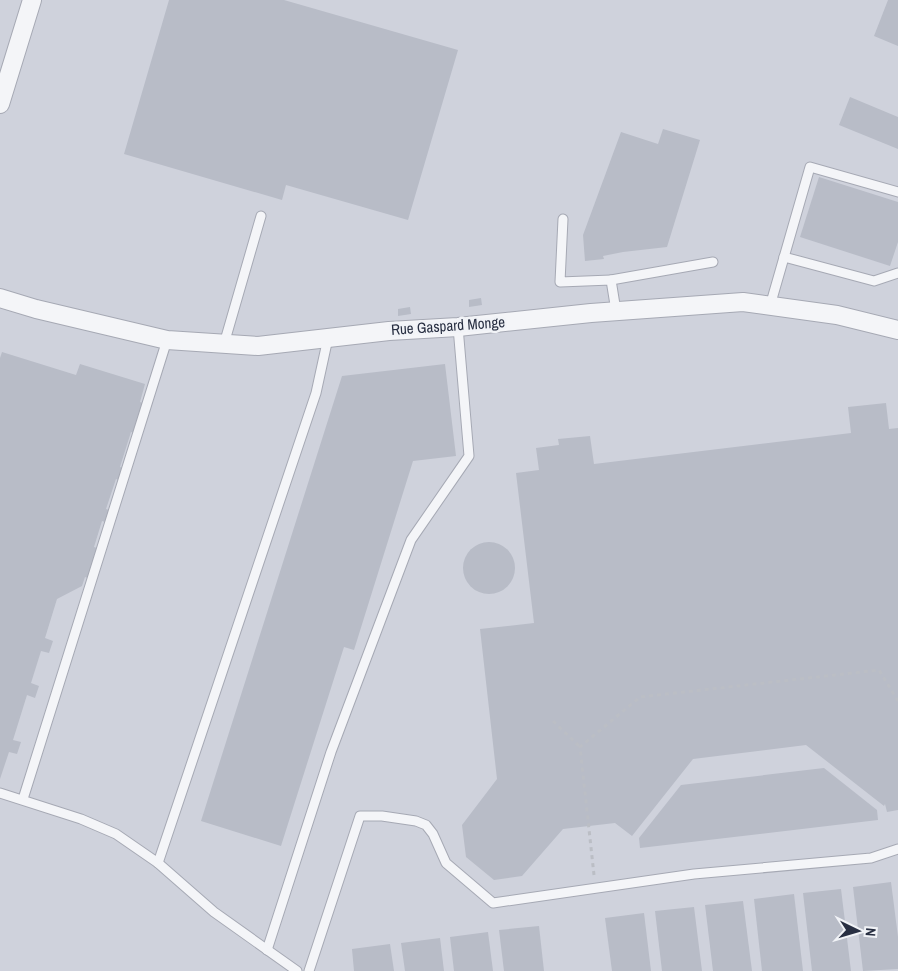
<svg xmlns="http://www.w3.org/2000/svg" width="898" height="971" font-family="'Archivo Narrow',sans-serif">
  <rect width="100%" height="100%" fill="#e1e3ea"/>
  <!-- built -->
  <rect fill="#cfd2dc" x="0" y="0" width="898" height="971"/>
  <!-- building -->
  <g fill="#b8bcc7">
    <path d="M169,0h115l174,50 -50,170 -122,-35 -4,15 -158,-46z"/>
    <path d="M888,0h10v46l-24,-10z"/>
    <path d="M850,97l48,20v32l-59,-24z"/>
    <path d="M663,129l37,11 -33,107 -44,5 -20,4 1,3 -19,2 -2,-26 38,-103 37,12z"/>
    <path d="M819,177l79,25v40l-8,24 -90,-29z"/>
    <path d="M481,298l1,7 -13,2v-7z"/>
    <path d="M410,307l1,7 -13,2v-7z"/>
    <path d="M2,352l74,23 4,-11 65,20 -5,18 8,3 -9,30 -8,-3 -11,35 8,3 -4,12 -8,-3 -10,30 9,3 -4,12 -9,-3 -8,26 9,3 -10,30 -8,-3 -3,9 -25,13 -12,39 8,3 -4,12 -8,-2 -10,32 8,3 -4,12 -8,-3 -14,45 8,2 -4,12 -8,-2 -9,27v-421z"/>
    <path d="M445,364l11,92 -43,5 -59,189 -10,-3 -63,199 -80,-25 141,-445z"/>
    <path d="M886,403l3,26 9,-1v382l-11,2 -2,-8 -1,2 -78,-61 -113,14 -61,77 -17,-13 -52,6 -41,47 -28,4 -28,-23 -4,-32 35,-46 -17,-150 54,-6 -18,-150 23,-3 -3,-22 23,-3 -1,-6 32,-3 4,28 257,-31 -3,-26z"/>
    <circle cx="489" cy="568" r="26"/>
    <path d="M824,768l53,42 1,10 -238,28 -1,-10 42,-53z"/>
    <path d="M891,882l7,55v32l-35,2 -10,-84z"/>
    <path d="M841,889l10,82h-39l-9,-78z"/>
    <path d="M794,894l9,77h-41l-8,-72z"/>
    <path d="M743,901l9,70h-39l-8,-66z"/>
    <path d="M694,907l8,64h-40l-7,-60z"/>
    <path d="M644,913l7,58h-39l-7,-53z"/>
    <path d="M539,926l5,45h-40l-5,-41z"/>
    <path d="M488,932l5,39h-39l-4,-34z"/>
    <path d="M440,938l4,33h-39l-4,-28z"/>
    <path d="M390,944l4,27h-40l-2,-22z"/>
  </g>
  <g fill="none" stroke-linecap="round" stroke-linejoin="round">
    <!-- lane casing -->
    <g stroke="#a6a9b4" stroke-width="11">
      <g id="lane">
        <path d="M563,219l-3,63 51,-2 5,31"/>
        <path d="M784,257l90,24 24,-8"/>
        <path d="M611,280l102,-18"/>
        <path d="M770,306l40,-139 88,25"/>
        <path d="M224,344l37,-128"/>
        <path d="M0,793l81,26 35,15 42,29 56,49 83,59"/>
        <path d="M23,799l144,-459"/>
        <path d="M158,863l158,-470 12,-55"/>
        <path d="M267,950l64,-198 80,-212 58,-84 -11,-129"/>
        <path d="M309,971l51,-155h22l34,5 10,4 7,9 13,29 47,40 201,-29 177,-16 27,-9"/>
      </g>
    </g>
    <!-- street casing -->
    <g stroke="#a6a9b4" stroke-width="20">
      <g id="street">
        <path d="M0,104l32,-104"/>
        <path d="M0,298l36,11 131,31 91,6 131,-15 69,-4 133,-14 152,-11 94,13 61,15"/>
      </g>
    </g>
    <!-- path -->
    <g stroke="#bbbec5" stroke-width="3" stroke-dasharray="4 4" stroke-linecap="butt">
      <path d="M553,721l27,26"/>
      <path d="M594,875l-14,-128 60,-50 239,-27 19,31"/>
    </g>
    <!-- lane -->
    <use href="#lane" stroke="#f4f5f8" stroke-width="9"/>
    <!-- street -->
    <use href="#street" stroke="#f4f5f8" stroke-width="18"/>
  </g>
  <g text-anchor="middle" stroke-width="5" stroke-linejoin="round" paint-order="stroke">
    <!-- street labels -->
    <g font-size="15" fill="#282f42" stroke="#f1f3f7">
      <text transform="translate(448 326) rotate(-4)" y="5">Rue Gaspard Monge</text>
    </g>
  </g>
  <!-- north arrow -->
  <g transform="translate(858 931) rotate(95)" stroke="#f1f3f7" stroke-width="4" paint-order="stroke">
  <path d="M0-4L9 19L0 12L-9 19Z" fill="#282f42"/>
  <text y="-8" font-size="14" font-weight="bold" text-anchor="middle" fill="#282f42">N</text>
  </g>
</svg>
